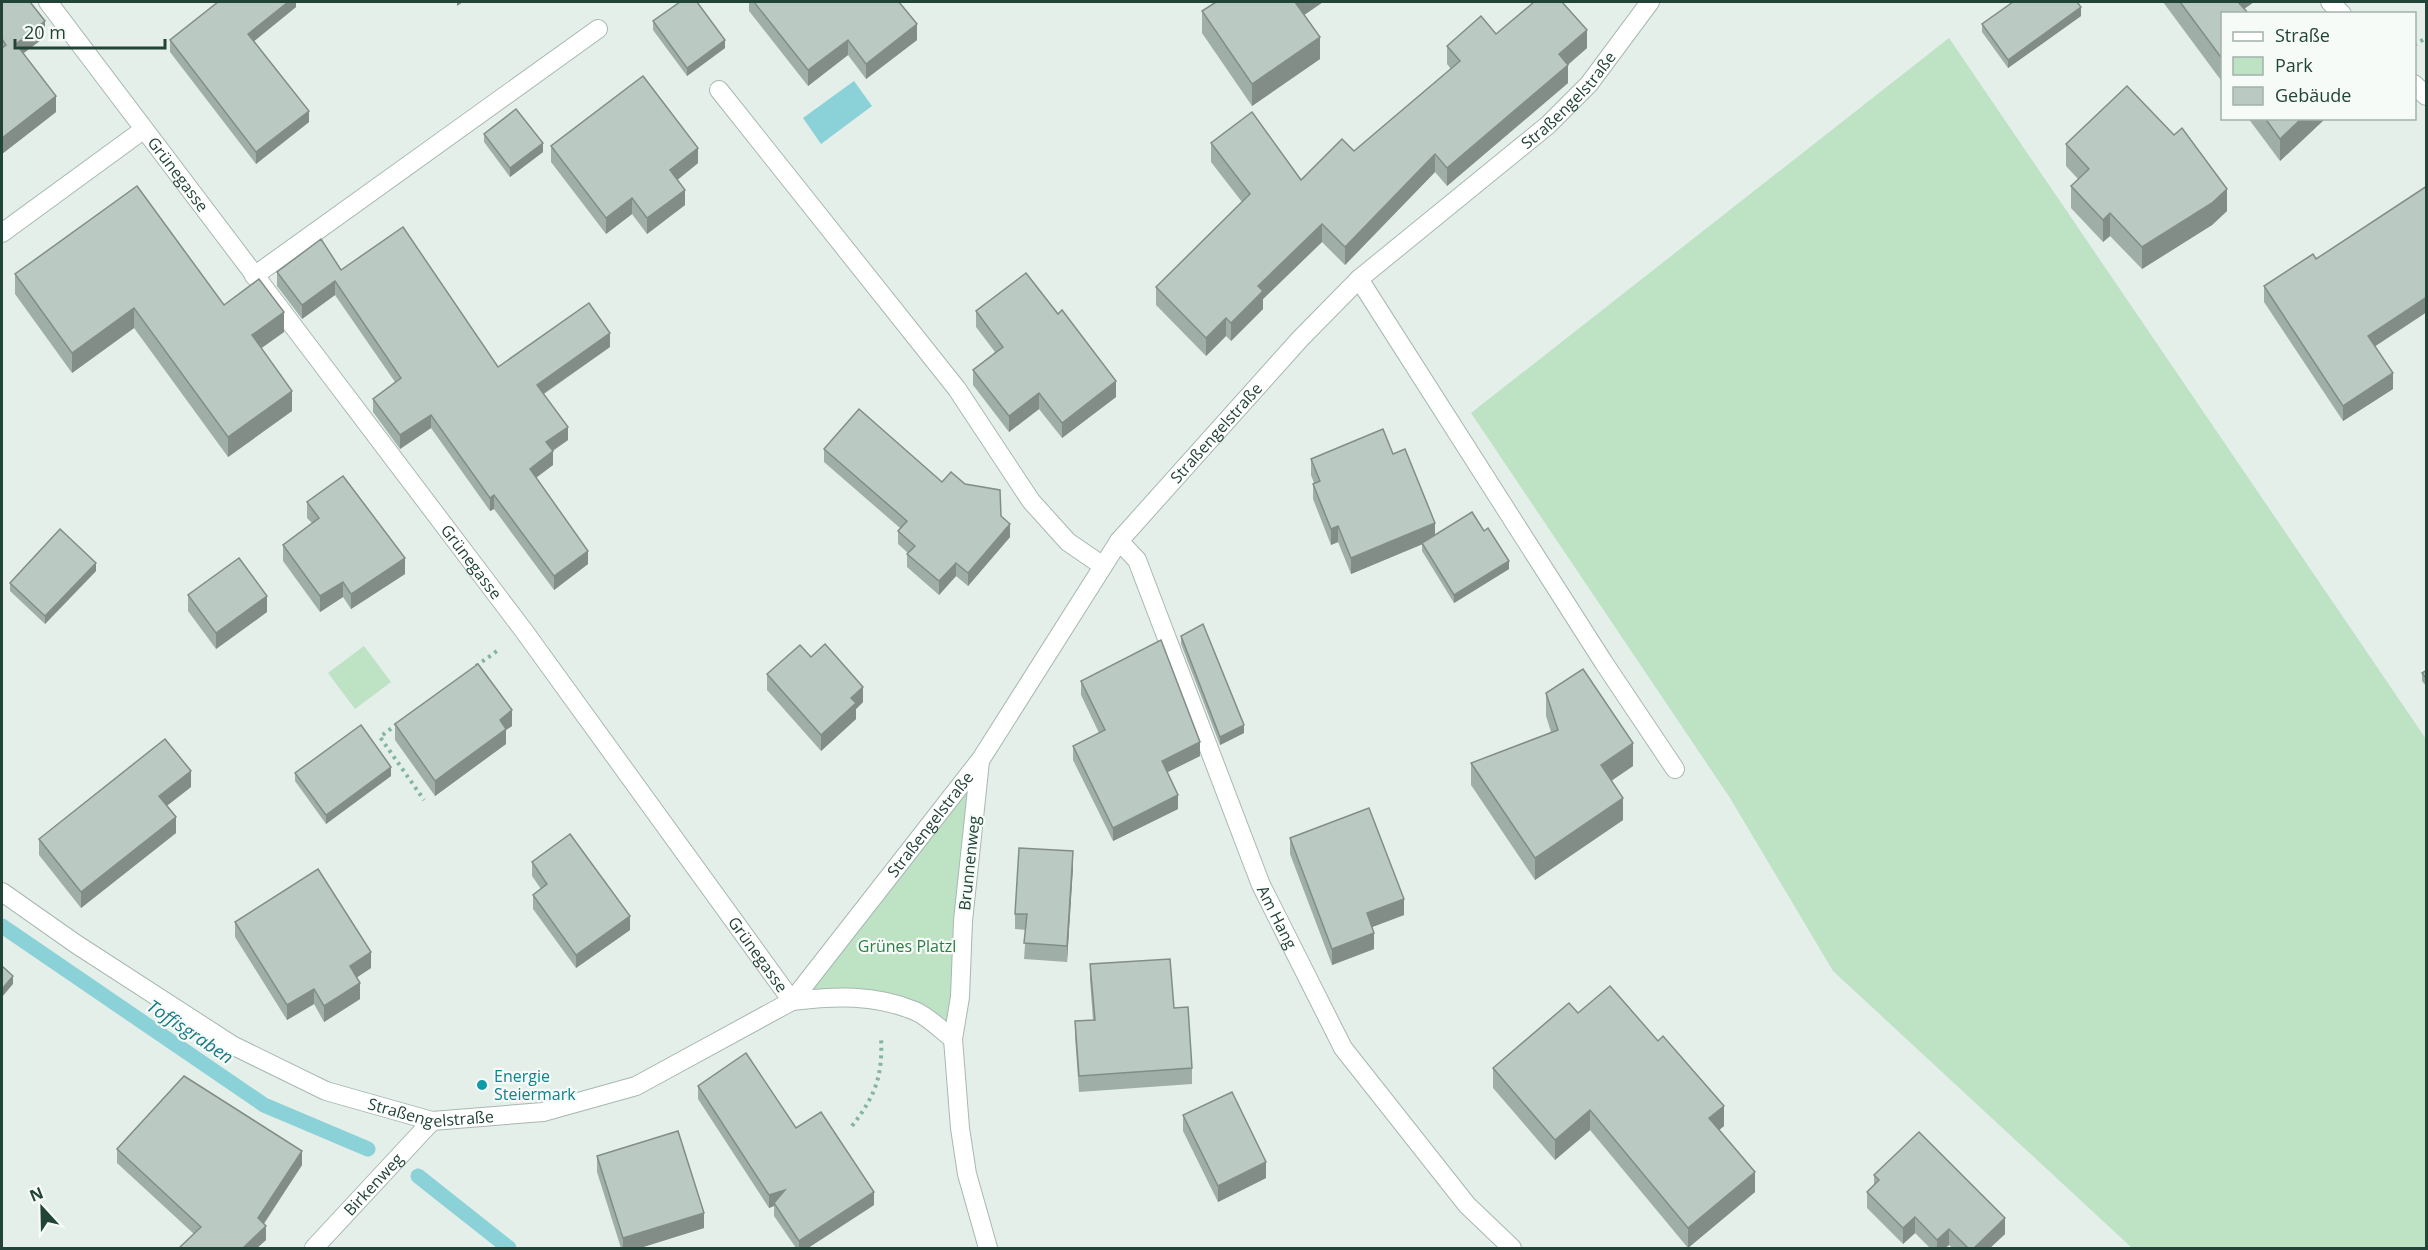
<svg xmlns="http://www.w3.org/2000/svg" width="2428" height="1250" font-family="'Open Sans',sans-serif">
  <rect width="100%" height="100%" fill="#e5efea"/>
  <!-- green -->
  <g fill="#bde2c4">
    <path d="M1949,38l477,701v509h-294l-299,-277 -103,-173 -259,-385z"/>
    <path d="M364,646l27,36 -36,27 -27,-36z"/>
    <path d="M981,759l-28,280 -36,-27 -125,-11z"/>
  </g>
  <!-- water -->
  <path fill="#8ad1d8" d="M854,81l18,25 -51,38 -18,-26z"/>
  <g fill="none" stroke-linecap="round" stroke-linejoin="round">
    <!-- stream -->
    <g stroke="#8ad1d8" stroke-width="15">
      <path d="M2,926l262,179 104,44"/>
      <path d="M418,1176l91,72"/>
    </g>
    <!-- lane casing -->
    <g stroke="#a7b8b1" stroke-width="20">
      <g id="lane">
        <path d="M719,90l238,299 74,112 37,41 35,24"/>
        <path d="M254,276l344,-247"/>
        <path d="M1359,279l245,384 71,106"/>
      </g>
    </g>
    <!-- street casing -->
    <g stroke="#a7b8b1" stroke-width="20">
      <g id="street">
        <path id="s1" d="M48,2l476,629 268,370c43,-5 82,-7 123,10 14,6 26,19 38,28"/>
        <path d="M2330,2l12,12"/>
        <path d="M2414,84l12,12"/>
        <path d="M2,233l141,-103"/>
        <path id="s2" d="M1119,541l18,19 124,325 82,163 124,157 45,43"/>
        <path d="M980,761l-17,160 -3,76 -7,42 7,89 7,46 21,74"/>
        <path id="s3" d="M2,892l74,52 156,101 94,46 106,30 111,-9 93,-26 156,-85 189,-242 138,-218 181,-202 59,-60 189,-154 41,-41 61,-82"/>
        <path id="s4" d="M314,1248l118,-127"/>
      </g>
    </g>
    <!-- path -->
    <g stroke="#83b5a2" stroke-width="4" stroke-dasharray="3 4.5" stroke-linecap="butt">
      <path d="M2414,45l12,-7"/>
      <path d="M476,666l21,-15"/>
      <path d="M397,724l-17,13 44,63"/>
      <path d="M852,1126c24,-31 31,-51 29,-90"/>
    </g>
    <!-- lane -->
    <use href="#lane" stroke="#fff" stroke-width="18"/>
    <!-- street -->
    <use href="#street" stroke="#fff" stroke-width="18"/>
  </g>
  <!-- wall -->
  <g fill="#a0aea8">
    <path d="M2,2l43,35 -22,16 33,59 -54,42z"/>
    <path d="M296,2v5l-42,34 55,81 -53,42 -86,-112v-12z"/>
    <path d="M749,2h150l18,38 -51,39 -18,-24 -40,31 -59,-75z"/>
    <path d="M1323,2l-19,13 16,44 -68,47 -50,-73v-22z"/>
    <path d="M2163,2h91l-10,6 -21,6v69z"/>
    <path d="M2081,16l-73,52 -26,-36v-8z"/>
    <path d="M653,21l72,27 -38,28 -34,-46z"/>
    <path d="M1496,34l91,14 -19,17v18l-121,103 -12,-14 -90,93 -23,-23 -59,57v10l-32,32 -5,-5 -20,20 -50,-51v-18l86,-85 -31,-40v-19l90,37 53,-29 97,-82 -4,-5v-18z"/>
    <path d="M2248,118h78l-46,43z"/>
    <path d="M484,134l59,18 -33,25 -26,-35z"/>
    <path d="M2066,144l161,67 -15,14 -70,44 -32,-33 -7,6 -32,-34v-22l7,-7 -12,-13z"/>
    <path d="M551,146l147,17 -21,17 8,25 -38,29 -15,-20 -26,20 -55,-72z"/>
    <path d="M2316,259l59,87 18,43 -50,32 -79,-119v-16z"/>
    <path d="M341,270l157,97 112,-20 -66,47 24,46 -15,11v14l-17,13 52,86 -34,26 -60,-81 -4,2 -59,-83 -31,21 -27,-37v-13l22,-17 -60,-87 -33,24 -25,-33v-14z"/>
    <path d="M15,274l209,31 60,27 -23,16 31,63 -64,46 -94,-129 -62,45 -57,-79z"/>
    <path d="M976,311l140,86 -54,41 -23,-29 -30,23 -36,-47v-15l22,-18 -19,-25z"/>
    <path d="M824,449l118,33 59,34 9,21 -42,49 -12,-10 -17,19 -32,-28v-13l1,-1 -10,-9v-13l2,-3 -76,-66z"/>
    <path d="M1393,454l42,81 74,34 -55,34 -32,-52v-7l-71,30 -13,-32 -7,3 -18,-46v-15l1,-1 -3,-8v-16z"/>
    <path d="M307,502l98,72 -54,35 -8,-12 -23,15 -37,-51v-16l29,-22 -5,-5z"/>
    <path d="M96,571l-51,53 -35,-33v-8z"/>
    <path d="M188,595l79,17 -51,37 -28,-38z"/>
    <path d="M1181,636l63,97 -24,12 -39,-101z"/>
    <path d="M811,657l52,45 -7,7v10l-35,32 -54,-61v-16z"/>
    <path d="M2427,670v17l-5,-6v-8z"/>
    <path d="M1081,681l119,75 -33,16 11,37 -65,32 -40,-81v-14l26,-13 -18,-38z"/>
    <path d="M1546,693l87,73 -21,14 11,40 -88,60 -64,-95v-22l80,-31 -5,-16z"/>
    <path d="M395,724l117,2 -6,4v14l-71,52 -40,-56z"/>
    <path d="M295,773l96,3 -65,48 -31,-43z"/>
    <path d="M191,787l-25,19 10,27 -95,75 -42,-53v-16z"/>
    <path d="M1290,838l114,77 -32,12 2,22 -42,16 -42,-111z"/>
    <path d="M532,862l98,68 -54,38 -43,-59v-14l8,-6 -9,-13z"/>
    <path d="M1073,867l-6,95 -43,-3 2,-29 -11,-1v-15z"/>
    <path d="M235,922l136,46 -14,9 3,22 -36,23 -10,-18 -27,16 -52,-83z"/>
    <path d="M1090,964l84,44 18,60v16l-113,8 -4,-55v-16l18,-1 -3,-40z"/>
    <path d="M1578,1013l146,113 -5,4 36,62 -67,56 -98,-118 -35,30 -62,-72v-20z"/>
    <path d="M698,1086l98,42 78,77 -66,43h-12l-22,-32v-10l-5,2 -71,-109z"/>
    <path d="M1183,1115l83,63 -48,24 -35,-71z"/>
    <path d="M117,1149l185,16 -38,59 2,16 -9,8h-78l15,-14 -77,-71z"/>
    <path d="M597,1156l107,72 -64,20h-19l-24,-76z"/>
    <path d="M1874,1175l131,59 -15,14h-38l-3,-3 -4,3h-15l-15,-15 -12,11 -36,-36v-16l7,-6z"/>
  </g>
  <!-- shaded-wall -->
  <g fill="#828d88">
    <path d="M288,2h8v5l-48,39v-12z"/>
    <path d="M457,2h6l-6,4z"/>
    <path d="M1294,2h29l-29,20z"/>
    <path d="M2232,2h22l-17,12z"/>
    <path d="M2081,7v9l-73,52v-8z"/>
    <path d="M45,21v16l-29,22v-15z"/>
    <path d="M917,24v16l-51,39v-15z"/>
    <path d="M1587,30v18l-28,24v-18z"/>
    <path d="M1320,37v22l-68,47v-22z"/>
    <path d="M725,40v8l-38,28v-8z"/>
    <path d="M848,40v15l-40,31v-16z"/>
    <path d="M1568,65v18l-121,103v-18z"/>
    <path d="M56,96v16l-54,42v-16z"/>
    <path d="M309,111v11l-53,42v-12z"/>
    <path d="M2302,118h24l-46,43v-22z"/>
    <path d="M543,143v9l-33,25v-9z"/>
    <path d="M698,148v15l-28,23v-16z"/>
    <path d="M1435,154v18l-90,93v-18z"/>
    <path d="M2227,189v22l-15,14 -70,44v-22z"/>
    <path d="M685,190v15l-38,29v-16z"/>
    <path d="M632,198v16l-26,20v-16z"/>
    <path d="M2110,213v23l-7,6v-22z"/>
    <path d="M1322,224v18l-59,57v10l-32,32v-18l27,-37z"/>
    <path d="M335,281v14l-33,24v-14z"/>
    <path d="M2427,297v15l-59,39v-15z"/>
    <path d="M134,308v20l-62,45v-20z"/>
    <path d="M284,312v20l-32,23v-20z"/>
    <path d="M1226,318v18l-20,20v-18z"/>
    <path d="M610,333v14l-73,51v-13z"/>
    <path d="M2393,373v16l-50,32v-15z"/>
    <path d="M1116,381v16l-54,41v-15z"/>
    <path d="M292,391v20l-64,46v-20z"/>
    <path d="M1039,393v16l-30,23v-16z"/>
    <path d="M431,415v13l-31,21v-14z"/>
    <path d="M568,427v13l-22,15v-13z"/>
    <path d="M553,451v14l-23,17v-13z"/>
    <path d="M494,495v14l-4,2v-13z"/>
    <path d="M1435,523v16l-84,35v-16z"/>
    <path d="M1010,524v13l-42,49v-13z"/>
    <path d="M1338,526v16l-7,3v-16z"/>
    <path d="M588,551v13l-34,26v-14z"/>
    <path d="M405,558v16l-54,35v-15z"/>
    <path d="M1509,561v8l-55,34v-8z"/>
    <path d="M96,563v8l-51,53v-8z"/>
    <path d="M956,563v13l-17,19v-14z"/>
    <path d="M343,582v15l-23,15v-16z"/>
    <path d="M267,596v16l-51,37v-16z"/>
    <path d="M863,687v15l-7,7v10l-35,32v-16l30,-37z"/>
    <path d="M512,710v16l-6,4v14l-71,52v-15l65,-61z"/>
    <path d="M1244,725v8l-24,12v-8z"/>
    <path d="M1200,742v14l-38,19v-14z"/>
    <path d="M1633,743v23l-32,22v-23z"/>
    <path d="M391,767v9l-65,48v-9z"/>
    <path d="M191,771v16l-32,25v-16z"/>
    <path d="M1178,795v14l-65,32v-13z"/>
    <path d="M1623,798v22l-88,60v-22z"/>
    <path d="M176,817v16l-95,75v-16z"/>
    <path d="M1073,851v16l-6,95v-16z"/>
    <path d="M1404,899v16l-37,14v-16z"/>
    <path d="M630,916v14l-54,38v-13z"/>
    <path d="M1374,933v16l-42,16v-16z"/>
    <path d="M371,952v16l-21,14v-16z"/>
    <path d="M13,976v8l-11,13v-8z"/>
    <path d="M360,983v16l-36,23v-16z"/>
    <path d="M314,989v15l-27,16v-15z"/>
    <path d="M1724,1106v20l-15,12v-20z"/>
    <path d="M1590,1110v20l-35,30v-20z"/>
    <path d="M302,1151v14l-44,67v-14z"/>
    <path d="M1266,1162v16l-48,24v-16z"/>
    <path d="M1755,1172v20l-67,56v-20z"/>
    <path d="M785,1190l-11,13v3l-5,2v-13z"/>
    <path d="M874,1192v13l-66,43h-9v-7z"/>
    <path d="M704,1213v15l-64,20h-17v-10z"/>
    <path d="M1915,1217v16l-12,11v-16z"/>
    <path d="M2005,1218v16l-15,14h-16z"/>
    <path d="M266,1226v14l-9,8h-14z"/>
    <path d="M1949,1229v16l-4,3h-8v-8z"/>
  </g>
  <!-- building -->
  <g fill="#bacac3" stroke="#828d88" stroke-width="1.5">
    <path d="M2,2h28l15,19 -29,23 40,52 -54,42v-90l4,-3 -4,-6z"/>
    <path d="M218,2h70l-40,32 61,77 -53,41 -86,-112z"/>
    <path d="M680,2h17l28,38 -38,28 -34,-47z"/>
    <path d="M754,2h145l18,22 -51,40 -18,-24 -40,30z"/>
    <path d="M1216,2h79l25,35 -68,47 -50,-73z"/>
    <path d="M1534,2h28l25,28 -28,24 9,11 -121,103 -12,-14 -90,93 -23,-23 -64,62 5,5 -32,32 -5,-5 -20,20 -50,-51 94,-93 -39,-51 41,-31 49,68 41,-41 12,12 106,-90 -13,-15 34,-30 15,18z"/>
    <path d="M2013,2h64l4,5 -73,53 -26,-36z"/>
    <path d="M2180,2h58l11,12h-26v46z"/>
    <path d="M643,76l55,72 -28,22 15,20 -38,28 -15,-20 -26,20 -55,-72z"/>
    <path d="M2127,86l47,49 8,-7 45,61 -15,14 -70,44 -32,-34 -7,7 -32,-34 18,-17 -23,-25z"/>
    <path d="M516,109l27,34 -33,25 -26,-34z"/>
    <path d="M2265,118h37l-22,21z"/>
    <path d="M137,186l87,119 35,-26 25,33 -32,23 40,56 -64,46 -94,-129 -62,45 -57,-79z"/>
    <path d="M2427,186v111l-59,39 25,37 -50,33 -79,-120 49,-32 3,5z"/>
    <path d="M403,227l95,140 91,-64 21,30 -73,52 31,42 -22,15 7,9 -23,18 58,82 -34,25 -60,-81 -4,3 -59,-83 -31,20 -27,-36 28,-21 -66,-97 -33,24 -25,-33 44,-33 20,31z"/>
    <path d="M1026,273l32,41 4,-4 54,71 -54,42 -23,-30 -30,23 -36,-46 30,-23 -27,-36z"/>
    <path d="M859,409l83,73 9,-10 14,12 35,6 1,26 9,8 -42,49 -12,-10 -17,18 -32,-27 8,-8 -17,-15 9,-10 -83,-72z"/>
    <path d="M1383,429l10,25 12,-5 30,74 -84,35 -13,-32 -7,3 -18,-45 7,-3 -9,-22z"/>
    <path d="M343,476l62,82 -54,36 -8,-12 -23,14 -37,-51 36,-27 -12,-16z"/>
    <path d="M1472,512l12,19 4,-3 21,33 -55,34 -32,-52z"/>
    <path d="M60,529l36,34 -51,53 -35,-33z"/>
    <path d="M239,558l28,38 -51,37 -28,-38z"/>
    <path d="M1203,624l41,101 -24,12 -39,-101z"/>
    <path d="M1161,640l39,102 -38,19 16,34 -65,33 -40,-82 32,-16 -24,-49z"/>
    <path d="M825,644l38,43 -12,11 5,5 -35,32 -54,-61 33,-29 11,12z"/>
    <path d="M478,664l34,46 -12,10 6,9 -71,52 -40,-57z"/>
    <path d="M1583,669l50,74 -32,22 22,33 -88,60 -64,-95 87,-33 -12,-37z"/>
    <path d="M2427,670v9l-5,-6z"/>
    <path d="M361,725l30,42 -65,48 -31,-42z"/>
    <path d="M165,739l26,32 -32,25 17,21 -95,75 -42,-53z"/>
    <path d="M1369,808l35,91 -37,14 7,20 -42,16 -42,-111z"/>
    <path d="M570,834l60,82 -54,39 -43,-60 14,-11 -15,-22z"/>
    <path d="M1019,848l54,3 -6,95 -43,-3 3,-29h-12z"/>
    <path d="M318,869l53,83 -21,14 10,17 -36,23 -10,-17 -27,16 -52,-83z"/>
    <path d="M1170,959l4,49 14,-1 4,61 -113,8 -4,-55 20,-1 -5,-56z"/>
    <path d="M2,966l11,10 -11,13z"/>
    <path d="M1610,986l48,55 5,-5 61,70 -15,12 46,54 -67,56 -98,-118 -35,30 -62,-72 76,-65 9,10z"/>
    <path d="M746,1053l50,75 25,-16 53,80 -75,49 -25,-38 11,-13 -16,5 -71,-109z"/>
    <path d="M184,1076l118,75 -44,67 8,8 -23,22h-64l22,-21 -84,-78z"/>
    <path d="M1232,1092l34,70 -48,24 -35,-71z"/>
    <path d="M678,1131l26,82 -81,25 -26,-82z"/>
    <path d="M1919,1132l86,86 -31,30h-6l-19,-19 -12,11 -22,-23 -12,11 -36,-36 12,-12 -5,-5z"/>
  </g>
  <!-- markers -->
  <circle fill="#0f9aa8" stroke="#f6fbf8" stroke-width="2" cx="482" cy="1085" r="6"/>
  <g text-anchor="middle" stroke-width="4.5" stroke-linejoin="round" paint-order="stroke">
    <!-- street labels -->
    <g font-size="16" fill="#224338" stroke="#f6fbf8">
      <text dy="6" stroke="none"><textPath href="#s3" startOffset="2073">Straßengelstraße</textPath></text>
      <text dy="6" stroke="none"><textPath href="#s1" startOffset="216">Grünegasse</textPath></text>
      <text dy="6" stroke="none"><textPath href="#s3" startOffset="1587">Straßengelstraße</textPath></text>
      <text dy="6" stroke="none"><textPath href="#s1" startOffset="702">Grünegasse</textPath></text>
      <text dy="6" stroke="none"><textPath href="#s3" startOffset="1101">Straßengelstraße</textPath></text>
      <text transform="translate(969 863) rotate(-84)" y="6">Brunnenweg</text>
      <text dy="6" stroke="none"><textPath href="#s2" startOffset="410">Am Hang</textPath></text>
      <text dy="6" stroke="none"><textPath href="#s1" startOffset="1188">Grünegasse</textPath></text>
      <text dy="6" stroke="none"><textPath href="#s3" startOffset="489">Straßengelstraße</textPath></text>
      <text dy="6" stroke="none"><textPath href="#s4" startOffset="87">Birkenweg</textPath></text>
    </g>
    <!-- park labels -->
    <g font-size="16" fill="#297e43" stroke="#f6fbf8">
      <text x="907" y="952">Grünes Platzl</text>
    </g>
    <!-- culture labels -->
    <g font-size="16" fill="#0d838f" stroke="#f6fbf8" text-anchor="start">
      <text x="494" y="1082">Energie<tspan x="494" dy="18">Steiermark</tspan></text>
    </g>
    <!-- water labels -->
    <g font-size="18" font-style="italic" fill="#167a85" stroke="#f6fbf8">
      <text transform="translate(190 1032) rotate(34)" y="6">Toffisgraben</text>
    </g>
  </g>
  <!-- border -->
  <rect width="2428" height="1250" fill="none" stroke="#224338" stroke-width="6"/>
  <!-- legend -->
  <rect x="2221" y="12" width="195" height="108" fill="#f6fbf8" stroke="#a1b1ab" stroke-width="1.5"/>
  <rect x="2233" y="32" width="30" height="9" fill="#ffffff" stroke="#a1b1ab" stroke-width="1.5"/>
  <text x="2275" y="42" font-size="18" fill="#224338">Straße</text>
  <rect x="2233" y="57" width="30" height="18" fill="#bde2c4" stroke="#a1b1ab" stroke-width="1.5"/>
  <text x="2275" y="72" font-size="18" fill="#224338">Park</text>
  <rect x="2233" y="87" width="30" height="18" fill="#bacac3" stroke="#a1b1ab" stroke-width="1.5"/>
  <text x="2275" y="102" font-size="18" fill="#224338">Gebäude</text>
  <!-- north arrow -->
  <g transform="translate(42 1208) rotate(338)" stroke="#f6fbf8" stroke-width="4.5" paint-order="stroke">
  <path d="M0-4.5L10 22L0 15L-10 22Z" fill="#224338"/>
  <text y="-9" font-size="16" font-weight="bold" text-anchor="middle" fill="#224338">N</text>
  </g>
  <!-- scale -->
  <path d="M15 39v9h150v-9" fill="none" stroke="#224338" stroke-width="3"/>
  <text x="24" y="39" font-size="18" fill="#224338" stroke="#f6fbf8" stroke-width="4.5" paint-order="stroke">20 m</text>
</svg>
